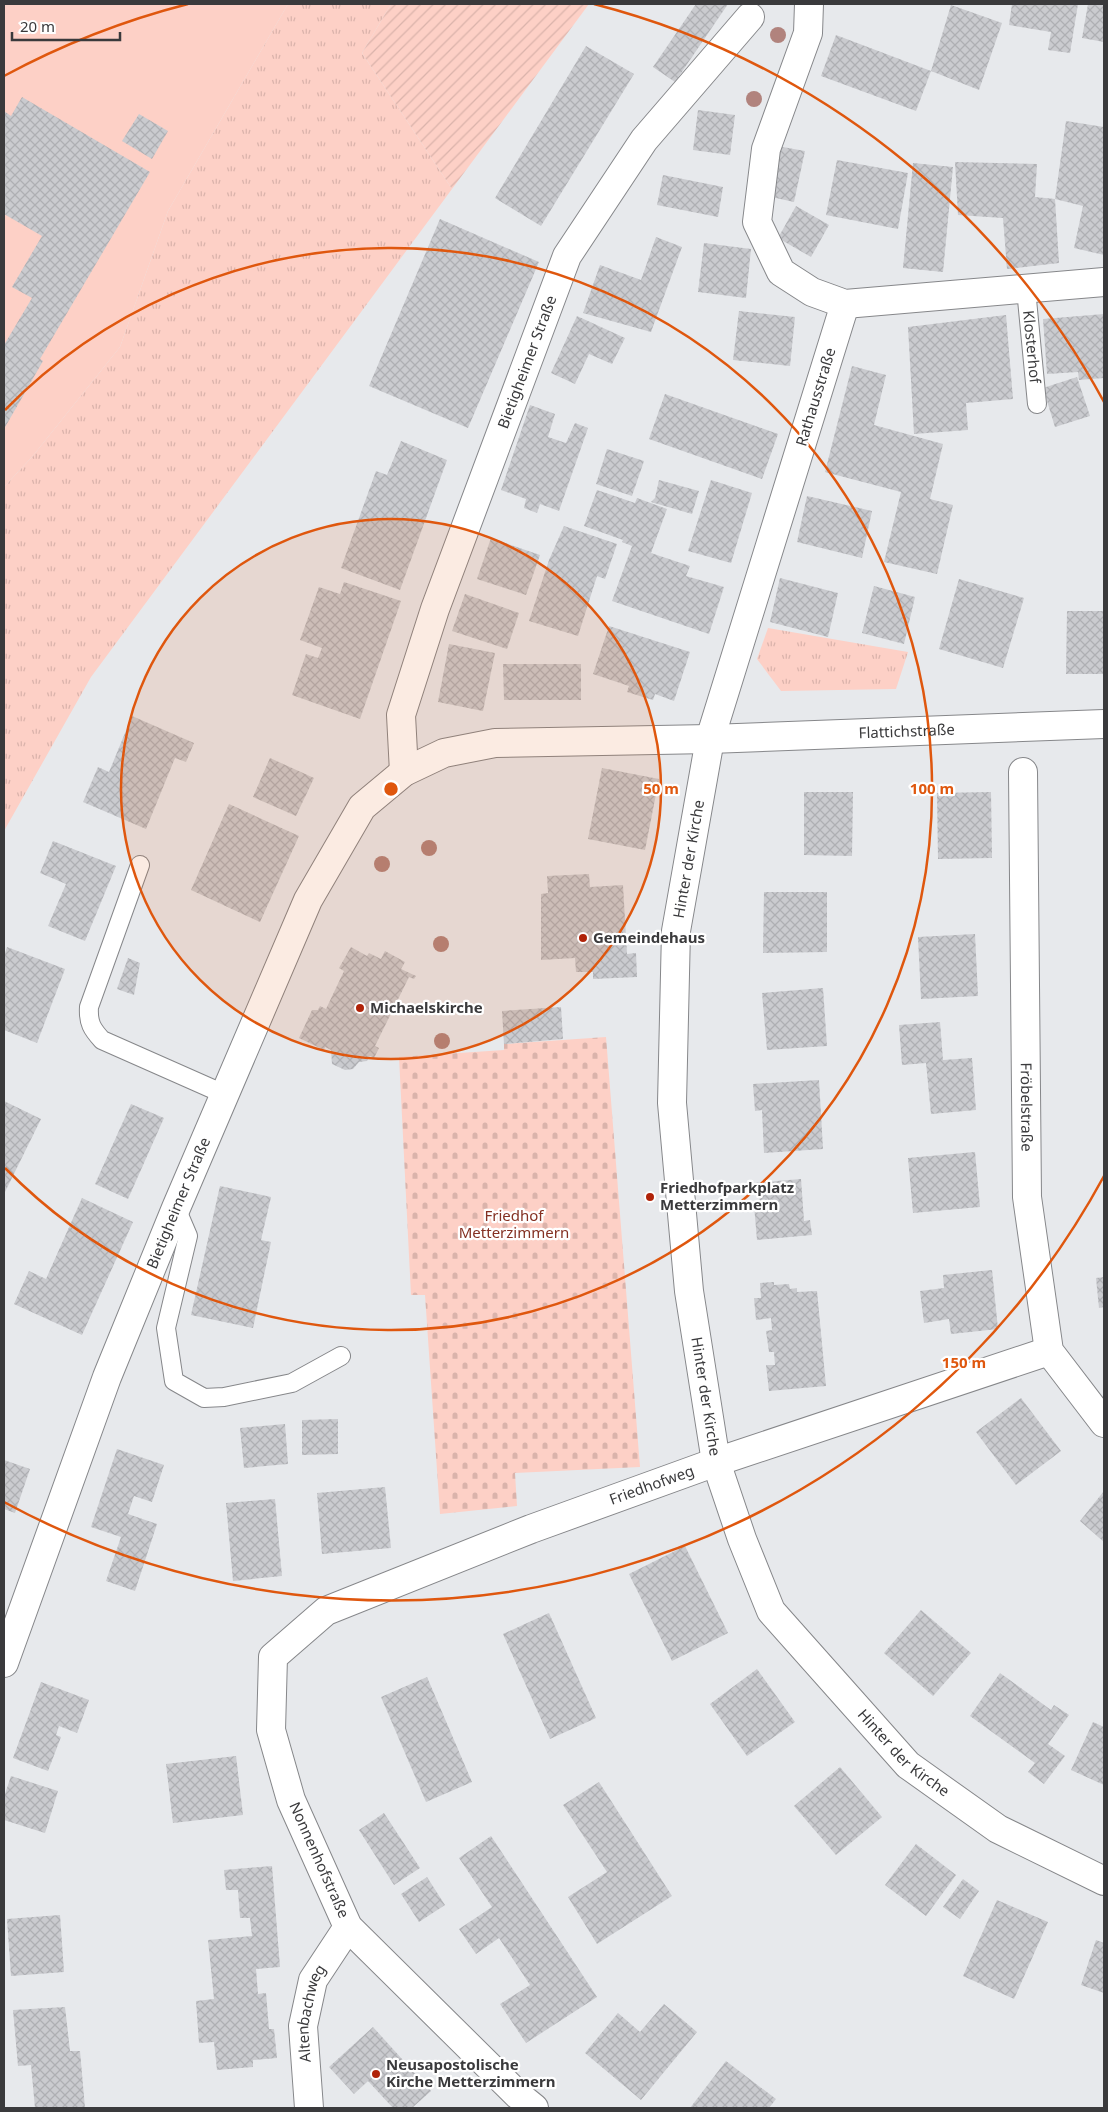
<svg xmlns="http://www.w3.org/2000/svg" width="1108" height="2112" font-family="'Noto Sans',sans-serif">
  <defs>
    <pattern id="grass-tufts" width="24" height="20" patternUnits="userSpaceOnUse" patternTransform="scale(1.25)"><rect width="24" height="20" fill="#fdd0c6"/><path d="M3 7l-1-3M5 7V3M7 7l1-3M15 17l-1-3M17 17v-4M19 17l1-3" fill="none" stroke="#dab3ab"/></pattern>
    <pattern id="cemetery-stones" width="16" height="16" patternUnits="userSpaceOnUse" patternTransform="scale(1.25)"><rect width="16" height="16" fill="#fdd0c6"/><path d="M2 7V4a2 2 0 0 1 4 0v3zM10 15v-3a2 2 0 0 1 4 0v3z" fill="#dab3ab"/></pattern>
    <pattern id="garden-furrows" width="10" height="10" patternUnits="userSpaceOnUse" patternTransform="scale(1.25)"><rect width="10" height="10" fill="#fdd0c6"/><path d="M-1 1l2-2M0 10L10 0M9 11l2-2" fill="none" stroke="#dab3ab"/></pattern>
    <pattern id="building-cross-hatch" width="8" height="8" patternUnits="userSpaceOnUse" patternTransform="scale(1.25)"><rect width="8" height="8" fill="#cacbcf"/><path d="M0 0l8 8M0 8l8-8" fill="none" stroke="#aeafb3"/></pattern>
  </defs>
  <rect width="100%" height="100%" fill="#e7e9ec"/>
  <!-- grass -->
  <g fill="url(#grass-tufts)">
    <path d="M288,4h103l-29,49 90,136 -361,488 -87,154v-344l28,-30 88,-110 48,-136z"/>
    <path d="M768,628l140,24 -12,37 -115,2 -24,-32z"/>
  </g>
  <!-- cemetery -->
  <path fill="url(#cemetery-stones)" d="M606,1037l34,430 -125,6 2,33 -77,8 -15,-219h-14l-12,-238 105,-7v-6z"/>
  <!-- park -->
  <path fill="#fdd0c6" d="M4,4h284l-120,207 -48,136 -88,110 -28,30z"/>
  <!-- garden -->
  <path fill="url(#garden-furrows)" d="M391,4h198l-137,185 -90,-136z"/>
  <!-- building -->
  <g fill="url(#building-cross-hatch)">
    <path d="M696,4h32l-53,78 -22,-15z"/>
    <path d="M1012,4h66l-8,49 -22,-3 3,-18 -42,-7z"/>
    <path d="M1088,4h16v38l-22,-4z"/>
    <path d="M951,5l51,18 -23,67 -48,-19z"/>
    <path d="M836,35l95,36 -15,40 -95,-35z"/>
    <path d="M586,46l48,28 -93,152 -46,-28z"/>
    <path d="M22,97l128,75 -110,187 3,2 -39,68v-84l28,-47 -20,-11 30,-51 -38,-22v-103l7,5z"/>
    <path d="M698,110l37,5 -5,40 -37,-5z"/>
    <path d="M139,114l29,17 -16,28 -30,-18z"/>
    <path d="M1066,121l38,6v128l-30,-7 9,-42 -28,-7z"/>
    <path d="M777,146l28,5 -11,51 -27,-6z"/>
    <path d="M837,160l71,13 -10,56 -72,-14z"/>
    <path d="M955,162l82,2 -2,33 20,2 4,64 -52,6 -4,-51 -45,-3z"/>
    <path d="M913,163l40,4 -10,105 -40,-4z"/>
    <path d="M663,175l60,12 -5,30 -61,-12z"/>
    <path d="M796,206l33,19 -18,32 -33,-19z"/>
    <path d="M440,219l99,43 -71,166 -99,-42z"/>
    <path d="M656,237l26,10 -31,85 -68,-19 17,-48 41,15z"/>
    <path d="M704,243l47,6 -5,49 -48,-6z"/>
    <path d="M739,311l56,6 -5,49 -57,-6z"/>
    <path d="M1104,314v64l-25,2 -1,-8 -31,2 -4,-55z"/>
    <path d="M1006,315l7,84 -47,4 2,27 -54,4 -6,-107z"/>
    <path d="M577,316l48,22 -13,26 -23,-10 -14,30 -24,-11z"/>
    <path d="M852,366l34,9 -12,50 69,19 -13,55 23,6 -16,69 -53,-12 17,-70 -76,-20z"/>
    <path d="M1077,377l13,39 -35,11 -12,-39z"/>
    <path d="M665,394l113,40 -16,45 -113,-40z"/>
    <path d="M530,405l25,9 -7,23 18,6 9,-20 13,5 -29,83 -19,-7 -3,9 -13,-5 2,-9 -25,-9z"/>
    <path d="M401,441l46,19 -47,130 -59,-22 35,-97 11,4z"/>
    <path d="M607,449l37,12 -12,35 -36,-12z"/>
    <path d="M659,480l40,11 -7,23 -41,-12 4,-4z"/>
    <path d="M711,480l41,13 -21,70 -43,-12z"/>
    <path d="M597,490l38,13 2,-5 30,11 -16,44 39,13 -4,10 38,11 -15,47 -97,-33 20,-55 -10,-4 1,-2 -39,-14z"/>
    <path d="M807,496l65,15 -10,47 -65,-16z"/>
    <path d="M564,526l53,18 -12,35 -8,-3 -19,60 -49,-15 20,-61z"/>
    <path d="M491,538l49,17 -14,40 -49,-16z"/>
    <path d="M780,578l58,15 -10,44 -58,-15z"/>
    <path d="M959,579l65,19 -21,70 -64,-19z"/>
    <path d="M344,582l57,19 -41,118 -68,-24 14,-41 12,4 4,-10 -22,-8 19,-53 21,7z"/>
    <path d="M874,586l41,11 -11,47 -42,-11z"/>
    <path d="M465,594l54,19 -12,36 -55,-18z"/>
    <path d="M1067,611h37v63h-38z"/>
    <path d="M609,626l81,26 -16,49 -19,-7 -2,6 -26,-8 2,-6 -36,-12z"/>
    <path d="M449,644l46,9 -12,58 -45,-9z"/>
    <path d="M503,664h78v36h-77z"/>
    <path d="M132,716l62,27 -8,19 -11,-4 -29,71 -63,-27 15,-35 11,5z"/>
    <path d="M270,758l44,20 -18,38 -43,-19z"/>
    <path d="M602,768l57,11 -14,71 -57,-11z"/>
    <path d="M804,792h49l-1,64 -48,-1z"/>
    <path d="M991,792l1,66 -54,1 -1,-66z"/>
    <path d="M229,804l70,32 -39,86 -69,-32z"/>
    <path d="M53,841l63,25 -31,75 -37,-15 18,-42 -26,-11z"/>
    <path d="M589,874l1,13 33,-2 4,69 9,-1 1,24 -44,2v-7h-17l-1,-14 -34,2v-66l7,-1 -1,-17z"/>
    <path d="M764,892h63v60l-64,1z"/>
    <path d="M975,934l3,62 -57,3 -3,-62z"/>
    <path d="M7,947l58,22 -28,74 -33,-13v-74z"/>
    <path d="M351,947l16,9 2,-3 12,6 4,-8 20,11 -4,7 15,7 -2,3 -5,-2 -34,69 4,2 -5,10 -4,-2 -3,5 -8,1 -6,7 -8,1 -13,-6 -1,-14 -6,-3 -1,3 -25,-12 13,-28h6l2,-4 6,3 18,-38 -5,-3z"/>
    <path d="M128,958l12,5 -6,32 -17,-6z"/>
    <path d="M823,988l4,58 -60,4 -5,-57z"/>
    <path d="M561,1007l2,32 -59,5 -2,-33z"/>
    <path d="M940,1022l3,38 29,-2 4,52 -45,4 -5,-51 -24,2 -3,-40z"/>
    <path d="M819,1080l4,69 -59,4 -2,-43 -7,1 -2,-27z"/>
    <path d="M4,1101l37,18 -37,75z"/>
    <path d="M131,1104l33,14 -36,81 -33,-15z"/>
    <path d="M975,1152l5,55 -67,6 -5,-55z"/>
    <path d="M801,1179l3,42 6,-1 2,15 -55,5 -3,-35 6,-1 -1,-15h-7v-6z"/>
    <path d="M220,1186l51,11 -10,43 10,2 -18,86 -62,-13z"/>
    <path d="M82,1198l51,24 -51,113 -68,-31 15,-33 17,8z"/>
    <path d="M992,1270l6,59 -47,5 -2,-15 -25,4 -4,-32 24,-3 -1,-13z"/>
    <path d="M1104,1277v30l-5,1 -3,-30z"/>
    <path d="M774,1282v3l15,-1 1,5 7,-1v4l20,-1 9,95 -57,5 -3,-26h9l-1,-13h-5l-3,-21 6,-1 -1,-12 -15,2 -2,-22h7l-1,-15z"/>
    <path d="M1021,1398l40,53 -45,34 -40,-53z"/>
    <path d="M338,1419v35l-36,1v-35z"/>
    <path d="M285,1424l3,40 -44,4 -4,-40z"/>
    <path d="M117,1449l47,16 -12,37 -18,-6 -6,18 29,10 -22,67 -29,-10 15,-44 -30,-10z"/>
    <path d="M4,1460l26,9 -15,44 -11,-4z"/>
    <path d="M385,1487l6,61 -69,6 -5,-61z"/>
    <path d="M1104,1491v51l-24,-21z"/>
    <path d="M275,1499l7,77 -49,5 -7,-78z"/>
    <path d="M685,1546l43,87 -56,28 -43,-87z"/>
    <path d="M921,1610l50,43 -38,43 -49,-43z"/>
    <path d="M549,1613l47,105 -46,21 -47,-105z"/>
    <path d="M757,1669l38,53 -48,34 -37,-52z"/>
    <path d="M1000,1673l51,37 3,-5 15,10 -21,29 17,12 -21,28 -16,-12 7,-9 -65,-47z"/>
    <path d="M427,1677l45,105 -46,20 -45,-105z"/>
    <path d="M41,1682l48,18 -12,33 -18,-7 -3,9 5,2 -13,34 -35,-13z"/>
    <path d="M1093,1722l11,5v58l-33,-15z"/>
    <path d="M236,1756l7,59 -70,8 -7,-59z"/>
    <path d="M840,1767l42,50 -46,38 -42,-49z"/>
    <path d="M11,1776l47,15 -13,42 -41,-13v-23z"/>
    <path d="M599,1782l73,114 -75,48 -29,-47 39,-25 -44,-67z"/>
    <path d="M384,1813l36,55 -26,17 -35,-55z"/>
    <path d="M491,1836l106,161 -71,46 -26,-39 30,-19 -31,-47 -23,16 -17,-25 33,-22 -33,-49z"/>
    <path d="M916,1844l40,31 -30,41 -41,-31z"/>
    <path d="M272,1866l8,101 -24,2 2,25 8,-1 3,36h5l3,29 -24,2v7l-36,3 -3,-28 -15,1 -3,-42 18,-2 -6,-59 44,-4 -2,-18h-10l-2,-28h-12l-2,-20z"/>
    <path d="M427,1877l18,28 -26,17 -18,-28z"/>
    <path d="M963,1879l16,12 -19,28 -17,-12z"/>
    <path d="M997,1900l51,22 -34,77 -51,-23z"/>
    <path d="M60,1915l4,57 -53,4 -4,-57z"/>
    <path d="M1096,1940l8,3v50l-23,-8z"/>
    <path d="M664,2004l33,28 -56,68 -56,-47 33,-40 22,19z"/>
    <path d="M65,2007l5,44h10l5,57h-50l-4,-43 -13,1 -5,-56z"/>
    <path d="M373,2027l58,64 -19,17h-19l-25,-27 -14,13 -25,-27z"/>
    <path d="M726,2061l50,38 -7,9h-79z"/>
  </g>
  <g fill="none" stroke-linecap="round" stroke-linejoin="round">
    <!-- service casing -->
    <g stroke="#86878a" stroke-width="20">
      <g id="service">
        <path id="s1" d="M1026,289l11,115"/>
        <path d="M140,865l-51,142c-1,16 3,22 13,33l122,54"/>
        <path d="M176,1208l12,28 -22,92 8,53 30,17 20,-1 68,-14 49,-27"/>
      </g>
    </g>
    <!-- minor casing -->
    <g stroke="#86878a" stroke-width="30">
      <g id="minor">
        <path d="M809,4l-1,29 -42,116 -9,73 24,50 31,20 33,12 259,-22"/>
        <path id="s2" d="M845,304l-135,435 -34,192 -4,172 17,188 27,171 26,77 29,72 137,154 90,64 106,52"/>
        <path id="s3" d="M404,772l-3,-57 34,-106 132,-353 77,-116 106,-123"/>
        <path id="s4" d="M1023,772l4,425 22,154 55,72"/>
        <path id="s5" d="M309,2108l-6,-82 10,-46 35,-53"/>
        <path id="s6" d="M534,2108l-16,-13 -170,-168 -57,-127 -20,-70 2,-73 53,-46 205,-82 185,-67 333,-111"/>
      </g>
    </g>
    <!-- secondary casing -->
    <g stroke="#86878a" stroke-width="30">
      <g id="secondary">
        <path id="s7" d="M4,1663l103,-286 69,-169 132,-308 54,-93 42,-35 40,-19 51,-10 215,-4 394,-15"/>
      </g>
    </g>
    <!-- service -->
    <use href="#service" stroke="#fff" stroke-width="18"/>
    <!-- minor -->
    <use href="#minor" stroke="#fff" stroke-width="28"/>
    <!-- secondary -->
    <use href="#secondary" stroke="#fff" stroke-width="28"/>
  </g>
  <!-- trees -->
  <g fill="#b1837d">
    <circle cx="778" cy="35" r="8"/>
    <circle cx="754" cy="99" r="8"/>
    <circle cx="429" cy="848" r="8"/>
    <circle cx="382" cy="864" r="8"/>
    <circle cx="441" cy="944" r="8"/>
    <circle cx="442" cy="1041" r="8"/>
  </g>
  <!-- distance rings -->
  <circle cx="391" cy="789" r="270" fill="#df570e" fill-opacity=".12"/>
  <g fill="none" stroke="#df570e" stroke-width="2.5">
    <circle cx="391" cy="789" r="270"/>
    <path d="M5 410A541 541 0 1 1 5 1168"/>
    <path d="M1104 1176A811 811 0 0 1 4 1502M4 76A811 811 0 0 1 188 4M594 4A811 811 0 0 1 1104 402"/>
  </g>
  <!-- markers -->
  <g fill="#b02309" stroke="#fff" stroke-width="2">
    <circle cx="583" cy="938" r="5"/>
    <circle cx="360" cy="1008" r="5"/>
    <circle cx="650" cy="1197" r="5"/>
    <circle cx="376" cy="2074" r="5"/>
  </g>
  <g text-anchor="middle" stroke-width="4.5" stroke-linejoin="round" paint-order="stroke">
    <!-- street labels -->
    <g font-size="15" fill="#3a3a3c" stroke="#fff">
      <text dy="5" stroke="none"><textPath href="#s1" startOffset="58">Klosterhof</textPath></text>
      <text dy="5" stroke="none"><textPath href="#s3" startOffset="432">Bietigheimer Straße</textPath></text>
      <text transform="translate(816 397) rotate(-73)" y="5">Rathausstraße</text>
      <text dy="5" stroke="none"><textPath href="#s7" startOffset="1492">Flattichstraße</textPath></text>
      <text transform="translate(689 859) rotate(-80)" y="5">Hinter der Kirche</text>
      <text dy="5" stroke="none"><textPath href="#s4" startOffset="335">Fröbelstraße</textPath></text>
      <text dy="5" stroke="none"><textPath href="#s7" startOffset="492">Bietigheimer Straße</textPath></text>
      <text dy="5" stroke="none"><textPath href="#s2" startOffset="1118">Hinter der Kirche</textPath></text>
      <text dy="5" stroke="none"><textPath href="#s6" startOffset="964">Friedhofweg</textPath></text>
      <text dy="5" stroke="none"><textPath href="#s2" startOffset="1538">Hinter der Kirche</textPath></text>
      <text transform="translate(319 1860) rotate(66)" y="5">Nonnenhofstraße</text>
      <text dy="5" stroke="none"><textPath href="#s5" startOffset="96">Altenbachweg</textPath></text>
    </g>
    <!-- poi labels -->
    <g font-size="15" font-weight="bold" fill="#3a3a3c" stroke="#fff" text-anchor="start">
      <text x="593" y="943">Gemeindehaus</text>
      <text x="370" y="1013">Michaelskirche</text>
      <text x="660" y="1193">Friedhofparkplatz<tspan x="660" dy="17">Metterzimmern</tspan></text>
      <text x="386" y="2070">Neusapostolische<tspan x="386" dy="17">Kirche Metterzimmern</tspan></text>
    </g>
    <!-- park labels -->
    <g font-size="15" fill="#843022" stroke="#fff">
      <text x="514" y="1221">Friedhof<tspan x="514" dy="17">Metterzimmern</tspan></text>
    </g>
  </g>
  <circle cx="391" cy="789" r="8" fill="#df570e" stroke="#fff" stroke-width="2.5"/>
  <g font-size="15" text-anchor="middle" font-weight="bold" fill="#df570e" stroke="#fff" stroke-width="4.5" stroke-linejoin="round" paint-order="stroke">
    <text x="661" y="794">50 m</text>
    <text x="932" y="794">100 m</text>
    <text x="964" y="1368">150 m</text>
  </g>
  <!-- border -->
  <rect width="1108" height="2112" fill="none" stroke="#3a3a3c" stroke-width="10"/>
  <!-- scale -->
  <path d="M12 32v8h108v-8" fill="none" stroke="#3a3a3c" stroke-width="2.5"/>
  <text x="20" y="32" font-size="15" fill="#3a3a3c" stroke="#ffffff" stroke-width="4" paint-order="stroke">20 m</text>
</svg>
